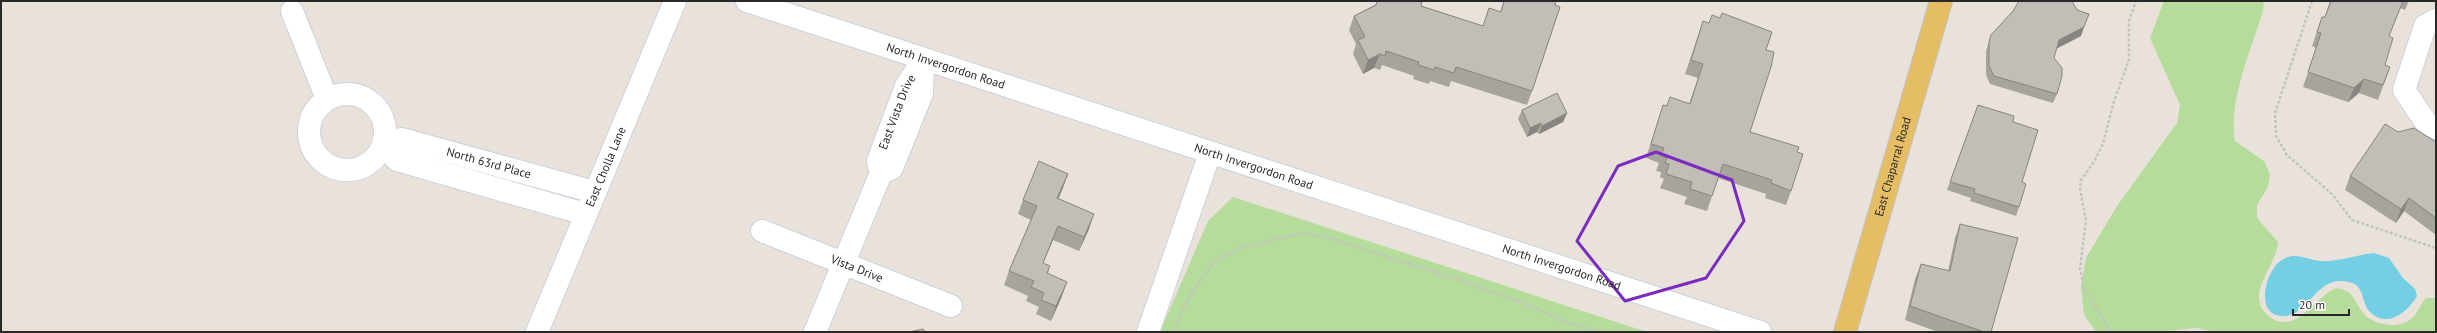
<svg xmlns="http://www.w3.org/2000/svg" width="2437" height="333" font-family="'PT Sans',sans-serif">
  <rect width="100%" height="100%" fill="#e9e2db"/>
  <!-- green -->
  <g fill="#b6dc9b">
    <path d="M2164,1h100l-1,10c-12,39 -35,90 -28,130l30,21 5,13 -2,12 -11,18v13l21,24c-2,27 -37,54 -7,76 6,5 16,5 23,2 16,-8 25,-24 42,-32 21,3 17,15 30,28 11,10 35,13 46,2 7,-6 8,-14 14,-20h10v34h-221l-18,-4 -40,4h-61l-12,-17 -3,-29 5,-28 31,-52 60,-83 3,-18 -30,-67z"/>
    <path d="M1233,197l414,135h-487l48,-111z"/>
  </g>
  <!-- water -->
  <path fill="#75cfe4" d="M2374,253l15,5 14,20 12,11 2,7c-9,16 -30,33 -47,16 -11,-12 -3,-30 -28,-31 -27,-2 -35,37 -61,35 -27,-2 -15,-47 1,-56 13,-9 25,0 38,1 18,1 36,-6 54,-8z"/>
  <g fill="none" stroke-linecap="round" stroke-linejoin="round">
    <!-- minor casing -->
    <g stroke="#cdd1dc" stroke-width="24">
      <g id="minor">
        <path id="s1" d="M747,1l1013,331"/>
        <path d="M292,11l35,88"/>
        <path d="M2436,20l-11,6 -21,64 23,34 9,4"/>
        <circle cx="347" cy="132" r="38"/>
        <path d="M881,173l11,-5 30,-75 1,-33"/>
        <path id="s2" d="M585,214l-188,-54 -14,-17 19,-4 192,53"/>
        <path id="s3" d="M762,231l189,75"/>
        <path id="s4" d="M537,332l138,-331"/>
        <path id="s5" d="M815,332l66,-159 -3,-12 28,-75 17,-26"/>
        <path d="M1148,332l62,-179"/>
      </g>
    </g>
    <!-- major casing -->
    <g stroke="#c3c3c3" stroke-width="24">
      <g id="major">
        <path id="s6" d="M1845,332l96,-331"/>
      </g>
    </g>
    <!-- path -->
    <g stroke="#c3c3c3" stroke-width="2.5" stroke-dasharray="3 2" stroke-linecap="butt">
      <path d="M2312,1l-37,112 1,23 11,19 45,39 20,26 84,28"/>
      <path d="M1175,332l7,-21 12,-22 19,-26 27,-15 62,-15 24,4 134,43 78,29 28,13 34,10"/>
      <path d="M2111,332l-27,-44 -4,-19 6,-48 -6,-32 1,-9 13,-18 9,-18 11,-43 15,-41v-39l7,-20"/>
    </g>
    <!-- minor -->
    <use href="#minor" stroke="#fff" stroke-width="22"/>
    <!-- major -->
    <use href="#major" stroke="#e5bd64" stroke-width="22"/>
  </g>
  <!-- wall -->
  <g fill="#a7a39d">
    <path d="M1504,1l28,90 -5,14 -76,-24 -2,6 -19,-6 -1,3 -16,-5 1,-3 -32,-11 -2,5 -6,-2 -11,6 -10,-20 3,-10 -7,-14 5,-14 21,-11 46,1 62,20 6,-18 11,4z"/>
    <path d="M2330,1h79l-4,9 -5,-2 -11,28 -4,29 5,2 -12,33 -19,-7 -11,9 -45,-15 13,-39 -4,-2 10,-29h3z"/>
    <path d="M1703,21l63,29 -16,82 47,20 -6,39 -5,14 -21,-7 1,-4 -48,-16 -11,33 -23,-7 3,-7 -27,-9 4,-9 -4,-2 1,-5 -5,-1 3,-8 -13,-5 17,-53 4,1 3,-9 19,7 9,-26 -13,-4z"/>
    <path d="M1991,35l90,1 -24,12 -3,10 3,36 -4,9 -63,-19 -4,-9v-24z"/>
    <path d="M1978,105l35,17 9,60 -3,25 -3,9 -46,-15 1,-3 -24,-8z"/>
    <path d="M1522,110l45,3 -4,9 -24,12 -2,-2 -10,5 -9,-18z"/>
    <path d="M2398,132l38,10v93l-32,-24 -8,12 -51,-33 5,-14z"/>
    <path d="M1068,174l-10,25 31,30 -10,22 -26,-11 -10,23 7,3 -2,7 14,23 -11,25 -15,-7 3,-7 -13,-6 2,-5 -24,-11 5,-14 22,-51 -13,-6 5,-14z"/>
    <path d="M1960,224l31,108h-53l-33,-12 10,-41 6,-15 27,7 7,-33z"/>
  </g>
  <!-- shaded-wall -->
  <g fill="#88847f">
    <path d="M2084,27l-3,9 -25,13 3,-9z"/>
    <path d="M1380,54l-6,14 -11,6 5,-14z"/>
    <path d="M2364,79l-5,14 -11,9 6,-14z"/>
    <path d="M1567,113l-4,9 -24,12 3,-8z"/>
    <path d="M1541,123l-4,9 -10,5 3,-9z"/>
    <path d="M1068,174l-5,14 -11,25 5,-15z"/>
    <path d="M2409,198l-5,13 -8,12 5,-14z"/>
    <path d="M1094,214l-5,15 -10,22 5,-14z"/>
    <path d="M1058,226l-5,14 -16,37 6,-14z"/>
    <path d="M1067,282l-5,14 -11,25 5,-15z"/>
  </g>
  <!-- building -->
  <g fill="#c2bdb6" stroke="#88847f">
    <path d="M1377,1h45l-1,5 62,20 6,-18 12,4 3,-11h52l-1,4 5,2 -28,84 -76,-24 -2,6 -19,-6 -1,3 -16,-5 1,-3 -33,-11 -1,5 -5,-2 -12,6 -10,-20 7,-3 -11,-21 22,-11z"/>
    <path d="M2019,1h53l5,9 12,4 -5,13 -25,13 -5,18 8,10v8l-5,18 -63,-18 -5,-10v-24l2,-7 22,-24z"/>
    <path d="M2331,1h72l-14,35 4,2 -8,27 5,2 -7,18 -19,-6 -10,9 -46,-16 13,-39 -4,-1 5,-15h3z"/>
    <path d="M1722,13l50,19 -6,18 8,2 -3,15 -21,65 49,15 -2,5 6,2 -12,37 -20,-8 1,-3 -49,-16 -11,32 -22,-7 2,-7 -26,-8 3,-10 -4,-1 2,-5 -6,-2 3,-8 -13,-4 12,-39 4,1 3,-9 20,7 13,-40 -12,-4 12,-39 6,2 3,-8 8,3z"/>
    <path d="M1557,93l10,20 -25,13 -1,-3 -11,5 -8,-18z"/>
    <path d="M1978,105l36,11 -1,6 25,8 -16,52 4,2 -7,23 -45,-14 1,-4 -25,-7z"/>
    <path d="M2385,124l13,8 16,-4 22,14v76l-27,-20 -8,11 -51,-33z"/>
    <path d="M1039,161l29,13 -11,24 37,16 -10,23 -26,-11 -15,37 7,3 -3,7 20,9 -11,24 -15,-6 3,-7 -13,-6 3,-6 -25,-10 28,-65 -14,-6z"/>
    <path d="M1960,224l58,14 -27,94h-7l-74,-26 11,-42 29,7z"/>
    <path d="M923,329l3,3h-17z"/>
  </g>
  <!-- marked area -->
  <path fill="none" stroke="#7b2cbf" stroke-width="3" stroke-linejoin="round" d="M1656,152l76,28 12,41 -38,57 -81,23 -48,-60 41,-75z"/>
  <g text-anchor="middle" stroke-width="4" stroke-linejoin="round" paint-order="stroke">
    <!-- street labels -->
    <g font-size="12" fill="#282828" stroke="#fff">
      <text dy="4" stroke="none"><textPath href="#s1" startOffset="209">North Invergordon Road</textPath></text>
      <text dy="4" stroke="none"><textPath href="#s5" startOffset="237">East Vista Drive</textPath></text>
      <text dy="4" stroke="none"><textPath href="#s2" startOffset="327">North 63rd Place</textPath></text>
      <text dy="4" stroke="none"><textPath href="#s4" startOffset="179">East Cholla Lane</textPath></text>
      <text dy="4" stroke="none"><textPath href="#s1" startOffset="533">North Invergordon Road</textPath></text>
      <text dy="4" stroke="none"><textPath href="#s6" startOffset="172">East Chaparral Road</textPath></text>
      <text dy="4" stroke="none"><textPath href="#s1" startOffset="857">North Invergordon Road</textPath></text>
      <text dy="4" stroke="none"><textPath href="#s3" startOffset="102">Vista Drive</textPath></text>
    </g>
  </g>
  <!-- border -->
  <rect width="2437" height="333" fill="none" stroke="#282828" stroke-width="4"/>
  <!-- scale -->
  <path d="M2293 309v6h56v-6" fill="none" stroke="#282828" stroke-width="2"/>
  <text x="2299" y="309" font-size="12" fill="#282828" stroke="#ffffff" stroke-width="3" paint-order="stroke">20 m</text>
</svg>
